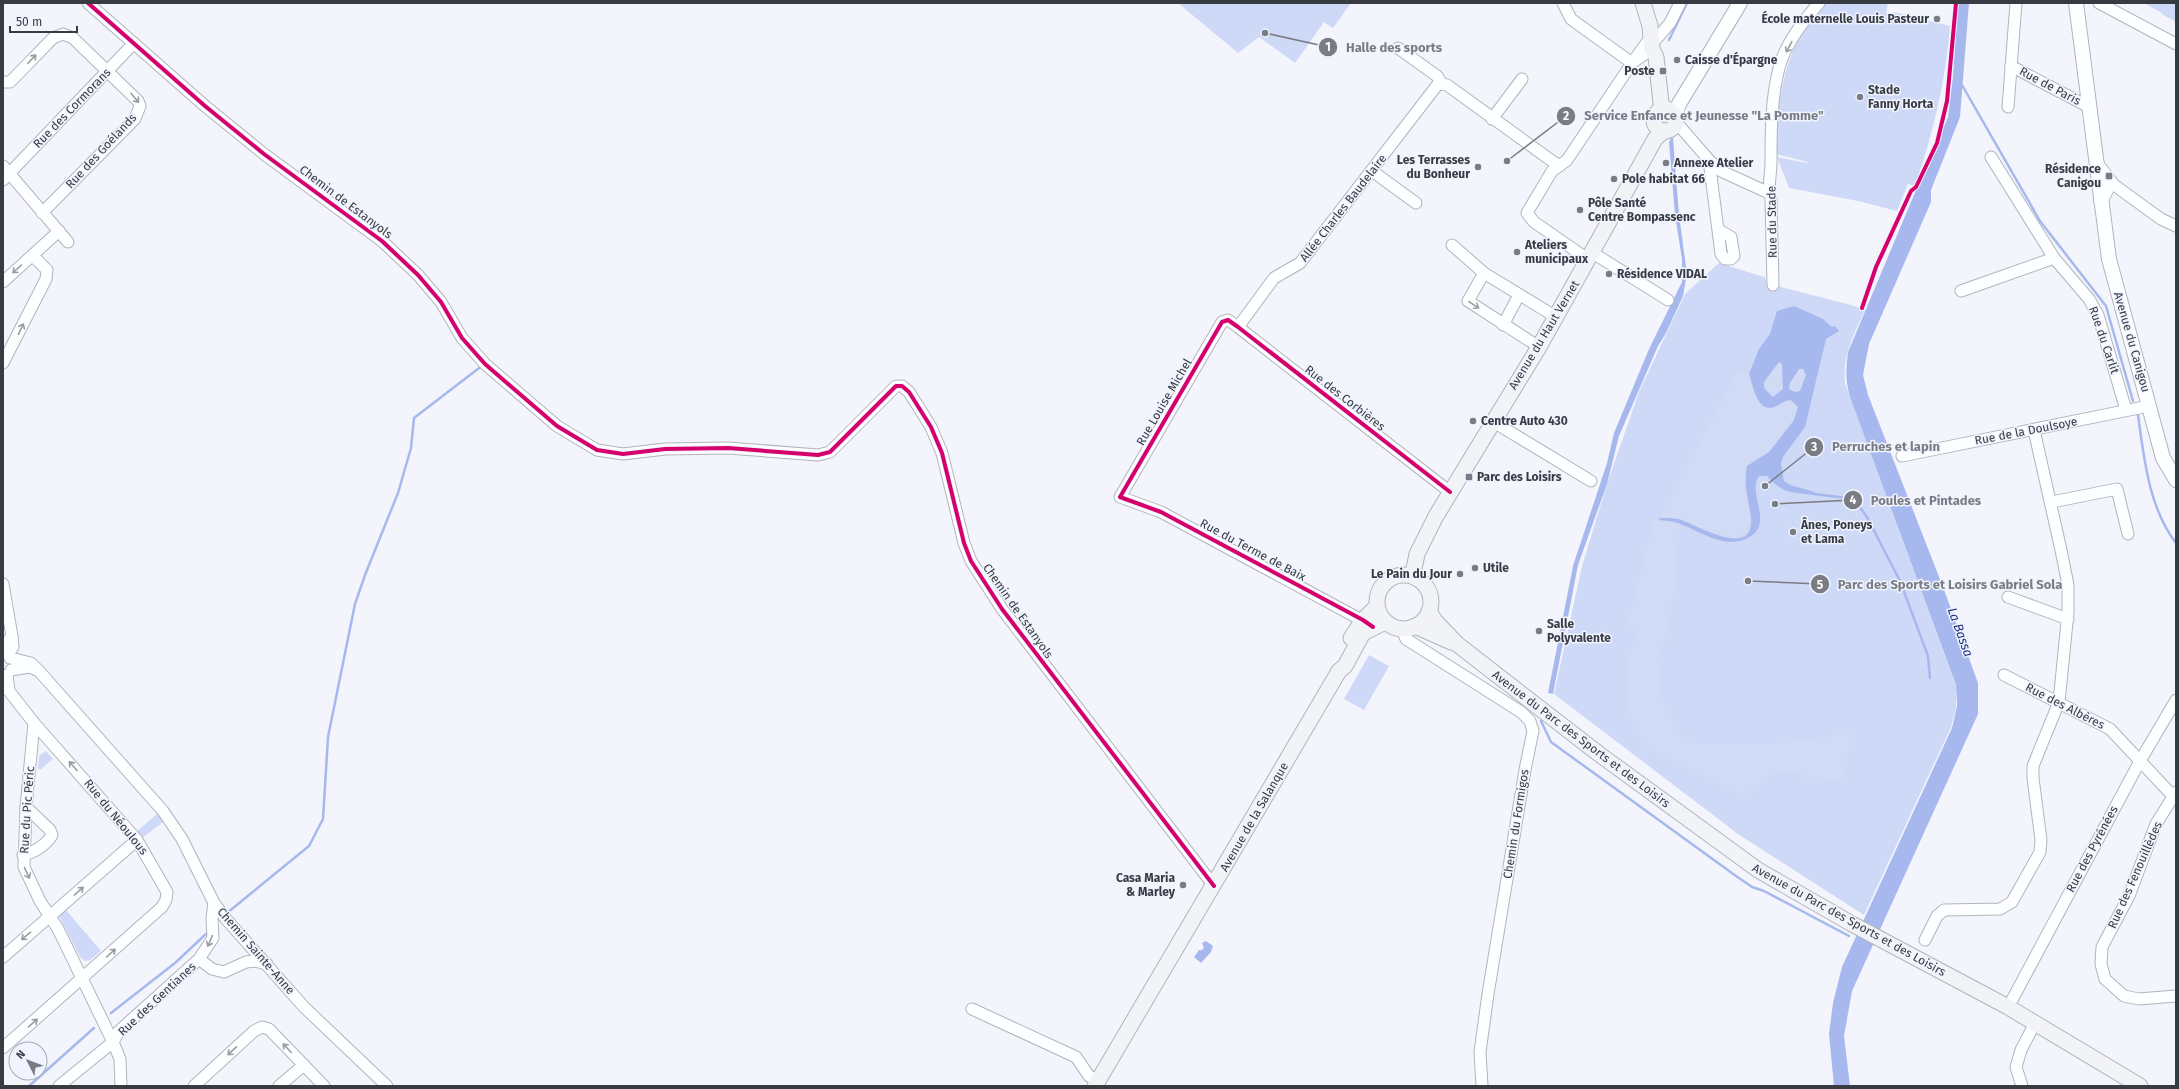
<svg xmlns="http://www.w3.org/2000/svg" width="2179" height="1089" font-family="'Fira Sans',sans-serif">
  <rect width="100%" height="100%" fill="#f4f5fc"/>
  <!-- green -->
  <g fill="#ced9f8">
    <path d="M1178,3h173l-18,25 -9,-6 -29,41 -36,-26 -21,16z"/>
    <path d="M1826,3h62l-2,10 7,1 1,-2 56,14c-4,54 -17,108 -35,160l-7,-2 -11,27 -39,-10 -69,-13 -12,-31 30,6 1,-1 -32,-8c1,-43 5,-88 28,-125 6,-9 15,-18 22,-26z"/>
    <path d="M2144,3h32v19l-14,-8v-1z"/>
    <path d="M1719,263l45,14 5,7 82,21 14,5c-11,24 -23,46 -20,73l111,303v22l-5,19 -87,188 -126,-81 -184,-140 28,-128 25,-82 32,-92 46,-98z"/>
    <path d="M1369,655l20,11 -25,44 -20,-11z"/>
    <path d="M46,751l7,8 -13,11 -2,-2 1,-12z"/>
    <path d="M157,814l6,8 -21,16 -5,-7z"/>
    <path d="M66,910l35,41 -11,9 -5,1 -5,-4 -21,-41z"/>
  </g>
  <!-- forest -->
  <g fill="#d1dbf6">
    <path d="M1779,362l3,2 1,25 -10,8 -9,-9 1,-9z"/>
    <path d="M1800,369h2l4,6 -6,16 -5,1 -6,-3 1,-6z"/>
    <path d="M1738,370l11,4 11,29 3,4 28,-7 7,7 -4,13 -25,32 -17,9 -7,27 6,31 -3,12 -10,7 -33,-6 -27,-13 -18,-1z"/>
    <path d="M1654,519l27,7 -5,24 2,24 -15,74 -6,11 6,44 14,28 8,8 8,5h84l74,-11 -7,46 -29,4 -18,-12 -23,2 -31,22 -90,-44c-35,-31 -30,-75 -17,-116l-8,-11z"/>
  </g>
  <!-- water -->
  <g fill="#a6b8ed" fill-rule="evenodd">
    <path d="M1958,3h11l-9,114 -29,73v12l-62,142 -6,31 5,20 75,192 35,96v31l-126,277 -8,45 6,50h-16l-5,-52 4,-31 9,-36 110,-239 5,-22 -1,-21 -106,-288c-5,-17 -4,-29 -2,-45l68,-162 4,-5 28,-68 5,-41z"/>
    <path d="M1671,138h2l6,77 8,59 -4,22 -17,37 -8,13 -39,90 -12,48 -29,81 -25,129 -5,-1 25,-127 34,-103 7,-30 35,-84 33,-67v-23l-7,-44 -6,-73z"/>
    <path d="M1794,306l29,13 9,8 3,-1 4,5 -13,8 -21,88 -22,30 -2,7 3,17 6,4 25,7 -2,3c-23,-3 -29,-1 -46,-19h-8c-12,18 14,45 -8,60 -21,15 -47,-2 -68,-11 -7,-4 -16,-4 -24,-5l1,-2c6,0 12,0 18,1 14,3 77,43 73,-1 -2,-20 -8,-29 -4,-52l22,-14 25,-32 4,-13 -7,-7c-7,0 -11,5 -17,7 -17,6 -21,-22 -25,-33l10,-25 11,-15 7,-23zM1779,362l3,2 1,25 -10,8 -9,-9v-6zM1799,369h4l3,6 -6,16 -5,1 -6,-3 1,-6z"/>
    <path d="M1206,941l7,5 -2,6 -10,11 -7,-6 5,-7h3l2,-2 -2,-5z"/>
  </g>
  <g fill="none" stroke-linecap="round" stroke-linejoin="round">
    <!-- stream -->
    <g stroke="#a6b8ed" stroke-width="2.5">
      <path d="M1669,40l18,-37"/>
      <path d="M1962,85l78,136 66,85 27,95"/>
      <path d="M2138,415c6,44 11,93 38,128"/>
      <path d="M1814,494l33,4 12,8 8,11 33,64 28,75 2,22"/>
      <path d="M1541,721l10,21 185,134 16,11 12,4 85,45"/>
      <path d="M227,913l82,-67 14,-27 5,-82 27,-133 10,-29 33,-82 13,-45 3,-30 69,-53"/>
      <path d="M111,1013l64,-50 31,-29"/>
      <path d="M29,1086l65,-58"/>
    </g>
    <!-- minor casing -->
    <g stroke="#b2b4bb" stroke-width="13">
      <g id="minor">
        <path d="M88,3l117,103 59,48 118,87 36,34 23,27 21,36 23,26 72,62 40,24 26,4 42,-5 63,-1 90,7 12,-3 66,-66h6l7,6 22,35 11,26 22,90 7,18 31,48 212,277"/>
        <path d="M2099,3l77,41"/>
        <path d="M1650,38l-18,25 20,-14"/>
        <path d="M1652,44l18,-21 10,-20"/>
        <path d="M1398,48l39,28 5,8"/>
        <path d="M2011,66l78,41"/>
        <path d="M3,82h7l3,-3 40,-41 10,-4 10,4 65,63 2,5 -5,13 -93,94"/>
        <path d="M1442,84l5,1 112,81 8,-6 65,-97 -61,-44 -8,-16"/>
        <path d="M2008,107l8,-104"/>
        <path d="M1492,119l30,-40"/>
        <path d="M1676,122l33,38 12,11 48,22"/>
        <path d="M1991,157l63,101 35,41 9,16 28,95"/>
        <path d="M1709,160l12,94 4,5h6l3,-3 -3,-19 -12,-7"/>
        <path d="M3,166l65,76"/>
        <path d="M1559,166l-7,5 -25,42 7,9 55,38"/>
        <path d="M1372,171l44,32"/>
        <path d="M3,180l131,-137"/>
        <path d="M2102,181l8,1 51,37 15,7"/>
        <path d="M1452,245l32,28 72,44"/>
        <path d="M1593,253l75,47"/>
        <path d="M1484,273l-16,28 71,46"/>
        <path d="M3,282l56,-51"/>
        <path d="M1773,285l-2,-86c-4,-10 0,-24 0,-36 0,-31 0,-64 8,-95 6,-24 24,-47 40,-65"/>
        <path d="M1961,291l93,-33"/>
        <path d="M1503,325l16,-30"/>
        <path d="M1238,327l36,-49 26,-15 138,-179h4"/>
        <path d="M3,363l43,-84 1,-9 -11,-11 -5,-2"/>
        <path d="M1492,421l99,60"/>
        <path d="M1902,456l247,-50"/>
        <path d="M2052,502l65,-13 11,45"/>
        <path d="M3,584l9,52"/>
        <path d="M2008,597l60,22"/>
        <path d="M1369,624l-208,-112 -41,-15 102,-175 6,-2 10,7 212,165"/>
        <path d="M1402,629l4,10 115,73 9,9 3,10 -8,39 -37,224 -8,58 2,34"/>
        <path d="M3,647l9,-11 1,11 -5,7"/>
        <path d="M10,658l21,5 8,8 -9,-4 -19,3"/>
        <path d="M39,671l124,140 19,28 32,64 12,16 78,88 83,79"/>
        <path d="M2004,675l106,54 62,66"/>
        <path d="M3,685l6,6 -2,-16"/>
        <path d="M34,723l-8,84 -2,60 16,34 18,28 55,113 -54,44"/>
        <path d="M2176,792l-20,32 -27,72 -27,51 -1,17 4,15 19,17 15,3 37,-3"/>
        <path d="M23,855c11,-2 24,-11 29,-20l-2,-5 -24,-23"/>
        <path d="M214,903l-2,15 1,20 -14,21 13,10 12,3 22,-10 9,-1 12,3"/>
        <path d="M1925,940l12,-24 7,-6 56,-1 12,-7 28,-50 1,-12 -8,-62v-12l26,-64 9,-90v-27l-7,-35 -27,-120"/>
        <path d="M3,957l134,-117"/>
        <path d="M2012,1000l128,-239 36,-61"/>
        <path d="M972,1009l104,48 13,19 9,5"/>
        <path d="M3,1048l159,-141 4,-7 1,-8 -30,-52 -103,-117 -25,-32"/>
        <path d="M121,1086l-1,-27 -7,-17 6,-11 80,-72"/>
        <path d="M194,1086l60,-55 8,-4 7,2 55,57"/>
        <path d="M279,1086l25,-21"/>
        <path d="M2022,1086l-6,-19 5,-17 14,-27"/>
      </g>
    </g>
    <!-- tertiary casing -->
    <g stroke="#b2b4bb" stroke-width="16">
      <g id="tertiary">
        <path d="M2076,3l33,256 54,199 13,22"/>
        <path d="M1675,115l4,-11 61,-101"/>
        <path d="M2097,165l13,17 -9,18"/>
      </g>
    </g>
    <!-- secondary casing -->
    <g stroke="#b2b4bb" stroke-width="17">
      <g id="secondary">
        <path d="M1643,3l7,23 2,23 4,8 5,46 3,6"/>
        <circle cx="1665" cy="120" r="11"/>
        <circle cx="1404" cy="602" r="27"/>
        <path d="M1416,578l-2,-9 3,-15 19,-38 103,-169 116,-208 9,-8"/>
        <path d="M1429,611l6,10 22,23 142,110 159,116 94,54 156,83 132,79"/>
        <path d="M1415,626l36,16"/>
        <path d="M1351,638l12,-18 14,-14"/>
        <path d="M1095,1086l244,-415 6,-5 18,-33 22,-11"/>
      </g>
    </g>
    <!-- minor -->
    <use href="#minor" stroke="#fdfeff" stroke-width="11"/>
    <!-- tertiary -->
    <use href="#tertiary" stroke="#fdfeff" stroke-width="14"/>
    <!-- secondary -->
    <use href="#secondary" stroke="#f2f3f7" stroke-width="15"/>
    <!-- cycleway casing -->
    <g stroke="#f0f4ff" stroke-width="6">
      <g id="cycleway">
        <path d="M88,3l117,103 59,48 118,87 36,34 23,27 21,36 23,26 72,62 40,24 26,4 42,-5 63,-1 90,7 12,-3 66,-66h6l7,6 22,35 11,26 22,90 7,18 31,48 212,277"/>
        <path d="M1862,308l14,-41 35,-76 5,-4 21,-44 10,-42 9,-98"/>
        <path d="M1373,627l-10,-7 -202,-108 -41,-15 102,-175 6,-2 10,7 212,165"/>
      </g>
    </g>
    <!-- cycleway -->
    <use href="#cycleway" stroke="#d6006c" stroke-width="4"/>
  </g>
  <!-- one-way arrows -->
  <defs><path id="oneway-shaft" d="M-6 0H5M1.5-3L5.5 0L1.5 3" fill="none" stroke-width="1.6" stroke-linecap="round" stroke-linejoin="round"/></defs>
  <g stroke="#9a9ca0">
    <use href="#oneway-shaft" transform="translate(1789 47) rotate(118)"/>
    <use href="#oneway-shaft" transform="translate(32 59) rotate(-46)"/>
    <use href="#oneway-shaft" transform="translate(135 98) rotate(49)"/>
    <use href="#oneway-shaft" transform="translate(17 269) rotate(138)"/>
    <use href="#oneway-shaft" transform="translate(1474 305) rotate(34)"/>
    <use href="#oneway-shaft" transform="translate(21 329) rotate(-64)"/>
    <use href="#oneway-shaft" transform="translate(73 766) rotate(-131)"/>
    <use href="#oneway-shaft" transform="translate(27 873) rotate(65)"/>
    <use href="#oneway-shaft" transform="translate(79 891) rotate(-41)"/>
    <use href="#oneway-shaft" transform="translate(26 936) rotate(140)"/>
    <use href="#oneway-shaft" transform="translate(210 941) rotate(113)"/>
    <use href="#oneway-shaft" transform="translate(111 953) rotate(-42)"/>
    <use href="#oneway-shaft" transform="translate(33 1023) rotate(-41)"/>
    <use href="#oneway-shaft" transform="translate(287 1048) rotate(-134)"/>
    <use href="#oneway-shaft" transform="translate(232 1051) rotate(137)"/>
  </g>
  <!-- markers -->
  <g fill="#7a7c83" stroke="#f0f4ff" stroke-width="1.5">
    <circle cx="1937" cy="19" r="4"/>
    <circle cx="1677" cy="60" r="4"/>
    <rect x="1659" y="67" width="8" height="8" rx="2"/>
    <circle cx="1860" cy="97" r="4"/>
    <circle cx="1666" cy="163" r="4"/>
    <circle cx="1478" cy="167" r="4"/>
    <rect x="2105" y="172" width="8" height="8" rx="2"/>
    <circle cx="1614" cy="179" r="4"/>
    <circle cx="1580" cy="210" r="4"/>
    <circle cx="1517" cy="252" r="4"/>
    <circle cx="1609" cy="274" r="4"/>
    <circle cx="1473" cy="421" r="4"/>
    <rect x="1465" y="473" width="8" height="8" rx="2"/>
    <circle cx="1793" cy="532" r="4"/>
    <circle cx="1475" cy="568" r="4"/>
    <circle cx="1460" cy="574" r="4"/>
    <circle cx="1539" cy="631" r="4"/>
    <circle cx="1183" cy="885" r="4"/>
  </g>
  <g text-anchor="middle" stroke-width="3" stroke-linejoin="round" paint-order="stroke">
    <!-- poi labels -->
    <g font-size="12" font-weight="bold" fill="#383b42" stroke="#f0f4ff" text-anchor="start">
      <text x="1929" y="23" text-anchor="end">École maternelle Louis Pasteur</text>
      <text x="1685" y="64">Caisse d'Épargne</text>
      <text x="1655" y="75" text-anchor="end">Poste</text>
      <text x="1868" y="94">Stade<tspan x="1868" dy="14">Fanny Horta</tspan></text>
      <text x="1470" y="164" text-anchor="end">Les Terrasses<tspan x="1470" dy="14">du Bonheur</tspan></text>
      <text x="1674" y="167">Annexe Atelier</text>
      <text x="2101" y="173" text-anchor="end">Résidence<tspan x="2101" dy="14">Canigou</tspan></text>
      <text x="1622" y="183">Pole habitat 66</text>
      <text x="1588" y="207">Pôle Santé<tspan x="1588" dy="14">Centre Bompassenc</tspan></text>
      <text x="1525" y="249">Ateliers<tspan x="1525" dy="14">municipaux</tspan></text>
      <text x="1617" y="278">Résidence VIDAL</text>
      <text x="1481" y="425">Centre Auto 430</text>
      <text x="1477" y="481">Parc des Loisirs</text>
      <text x="1801" y="529">Ânes, Poneys<tspan x="1801" dy="14">et Lama</tspan></text>
      <text x="1483" y="572">Utile</text>
      <text x="1452" y="578" text-anchor="end">Le Pain du Jour</text>
      <text x="1547" y="628">Salle<tspan x="1547" dy="14">Polyvalente</tspan></text>
      <text x="1175" y="882" text-anchor="end">Casa Maria<tspan x="1175" dy="14">&amp; Marley</tspan></text>
    </g>
    <!-- street labels -->
    <g font-size="12" fill="#383b42" stroke="#f0f4ff">
      <text transform="translate(2050 86) rotate(28)" y="4">Rue de Paris</text>
      <text transform="translate(72 108) rotate(-46)" y="4">Rue des Cormorans</text>
      <text transform="translate(101 151) rotate(-47)" y="4">Rue des Goélands</text>
      <text transform="translate(346 202) rotate(37)" y="4">Chemin de Estanyols</text>
      <text transform="translate(1343 208) rotate(-52)" y="4">Allée Charles Baudelaire</text>
      <text transform="translate(1772 222) rotate(-91)" y="4">Rue du Stade</text>
      <text transform="translate(1544 335) rotate(-59)" y="4">Avenue du Haut Vernet</text>
      <text transform="translate(2104 340) rotate(71)" y="4">Rue du Carlit</text>
      <text transform="translate(2132 342) rotate(74)" y="4">Avenue du Canigou</text>
      <text transform="translate(1345 398) rotate(38)" y="4">Rue des Corbières</text>
      <text transform="translate(1164 402) rotate(-60)" y="4">Rue Louise Michel</text>
      <text transform="translate(2026 431) rotate(-11)" y="4">Rue de la Doulsoye</text>
      <text transform="translate(1253 550) rotate(28)" y="4">Rue du Terme de Baix</text>
      <text transform="translate(1018 611) rotate(55)" y="4">Chemin de Estanyols</text>
      <text transform="translate(2065 706) rotate(27)" y="4">Rue des Albères</text>
      <text transform="translate(1581 739) rotate(37)" y="4">Avenue du Parc des Sports et des Loisirs</text>
      <text transform="translate(27 810) rotate(-86)" y="4">Rue du Pic Péric</text>
      <text transform="translate(116 817) rotate(51)" y="4">Rue du Néoulous</text>
      <text transform="translate(1254 817) rotate(-60)" y="4">Avenue de la Salanque</text>
      <text transform="translate(1516 824) rotate(-81)" y="4">Chemin du Formigos</text>
      <text transform="translate(2092 849) rotate(-62)" y="4">Rue des Pyrénées</text>
      <text transform="translate(2135 875) rotate(-66)" y="4">Rue des Fenouillèdes</text>
      <text transform="translate(1849 920) rotate(29)" y="4">Avenue du Parc des Sports et des Loisirs</text>
      <text transform="translate(256 951) rotate(49)" y="4">Chemin Sainte-Anne</text>
      <text transform="translate(157 999) rotate(-43)" y="4">Rue des Gentianes</text>
    </g>
    <!-- water labels -->
    <g font-size="13" font-style="italic" fill="#1e3082" stroke="#f0f4ff">
      <text transform="translate(1961 632) rotate(70)" y="5">La Bassa</text>
    </g>
  </g>
  <!-- callouts -->
  <path fill="none" stroke="#7a7c83" stroke-width="1.5" d="M1265 33L1328 47M1507 161L1566 116M1765 486L1814 447M1775 504L1853 500M1748 581L1820 584"/>
  <g fill="#7a7c83" stroke="#f0f4ff" stroke-width="1.5">
    <circle cx="1265" cy="33" r="4"/>
    <circle cx="1507" cy="161" r="4"/>
    <circle cx="1765" cy="486" r="4"/>
    <circle cx="1775" cy="504" r="4"/>
    <circle cx="1748" cy="581" r="4"/>
    <circle cx="1328" cy="47" r="10"/>
    <circle cx="1566" cy="116" r="10"/>
    <circle cx="1814" cy="447" r="10"/>
    <circle cx="1853" cy="500" r="10"/>
    <circle cx="1820" cy="584" r="10"/>
  </g>
  <g font-size="12" text-anchor="middle" font-weight="bold" fill="#fff">
    <text x="1328" y="51">1</text>
    <text x="1566" y="120">2</text>
    <text x="1814" y="451">3</text>
    <text x="1853" y="504">4</text>
    <text x="1820" y="589">5</text>
  </g>
  <g font-size="13" text-anchor="middle" font-weight="bold" fill="#7a7c83" stroke="#f0f4ff" stroke-width="3" stroke-linejoin="round" paint-order="stroke">
    <text x="1394" y="52">Halle des sports</text>
    <text x="1704" y="120">Service Enfance et Jeunesse "La Pomme"</text>
    <text x="1886" y="451">Perruches et lapin</text>
    <text x="1926" y="505">Poules et Pintades</text>
    <text x="1950" y="589">Parc des Sports et Loisirs Gabriel Sola</text>
  </g>
  <!-- border -->
  <rect width="2179" height="1089" fill="none" stroke="#383b42" stroke-width="8"/>
  <!-- north arrow -->
  <g transform="translate(28 1061) rotate(312)"><circle r="19" fill="#f0f4ff" stroke="#a6aab3"/>
  <path d="M0-3L7 15L0 10L-7 15Z" fill="#7a7c83"/>
  <text y="-6" font-size="11" font-weight="bold" text-anchor="middle" fill="#383b42">N</text>
  </g>
  <!-- scale -->
  <path d="M10 26v6h67v-6" fill="none" stroke="#383b42" stroke-width="2"/>
  <text x="16" y="26" font-size="12" fill="#383b42" stroke="#f0f4ff" stroke-width="3" paint-order="stroke">50 m</text>
</svg>
